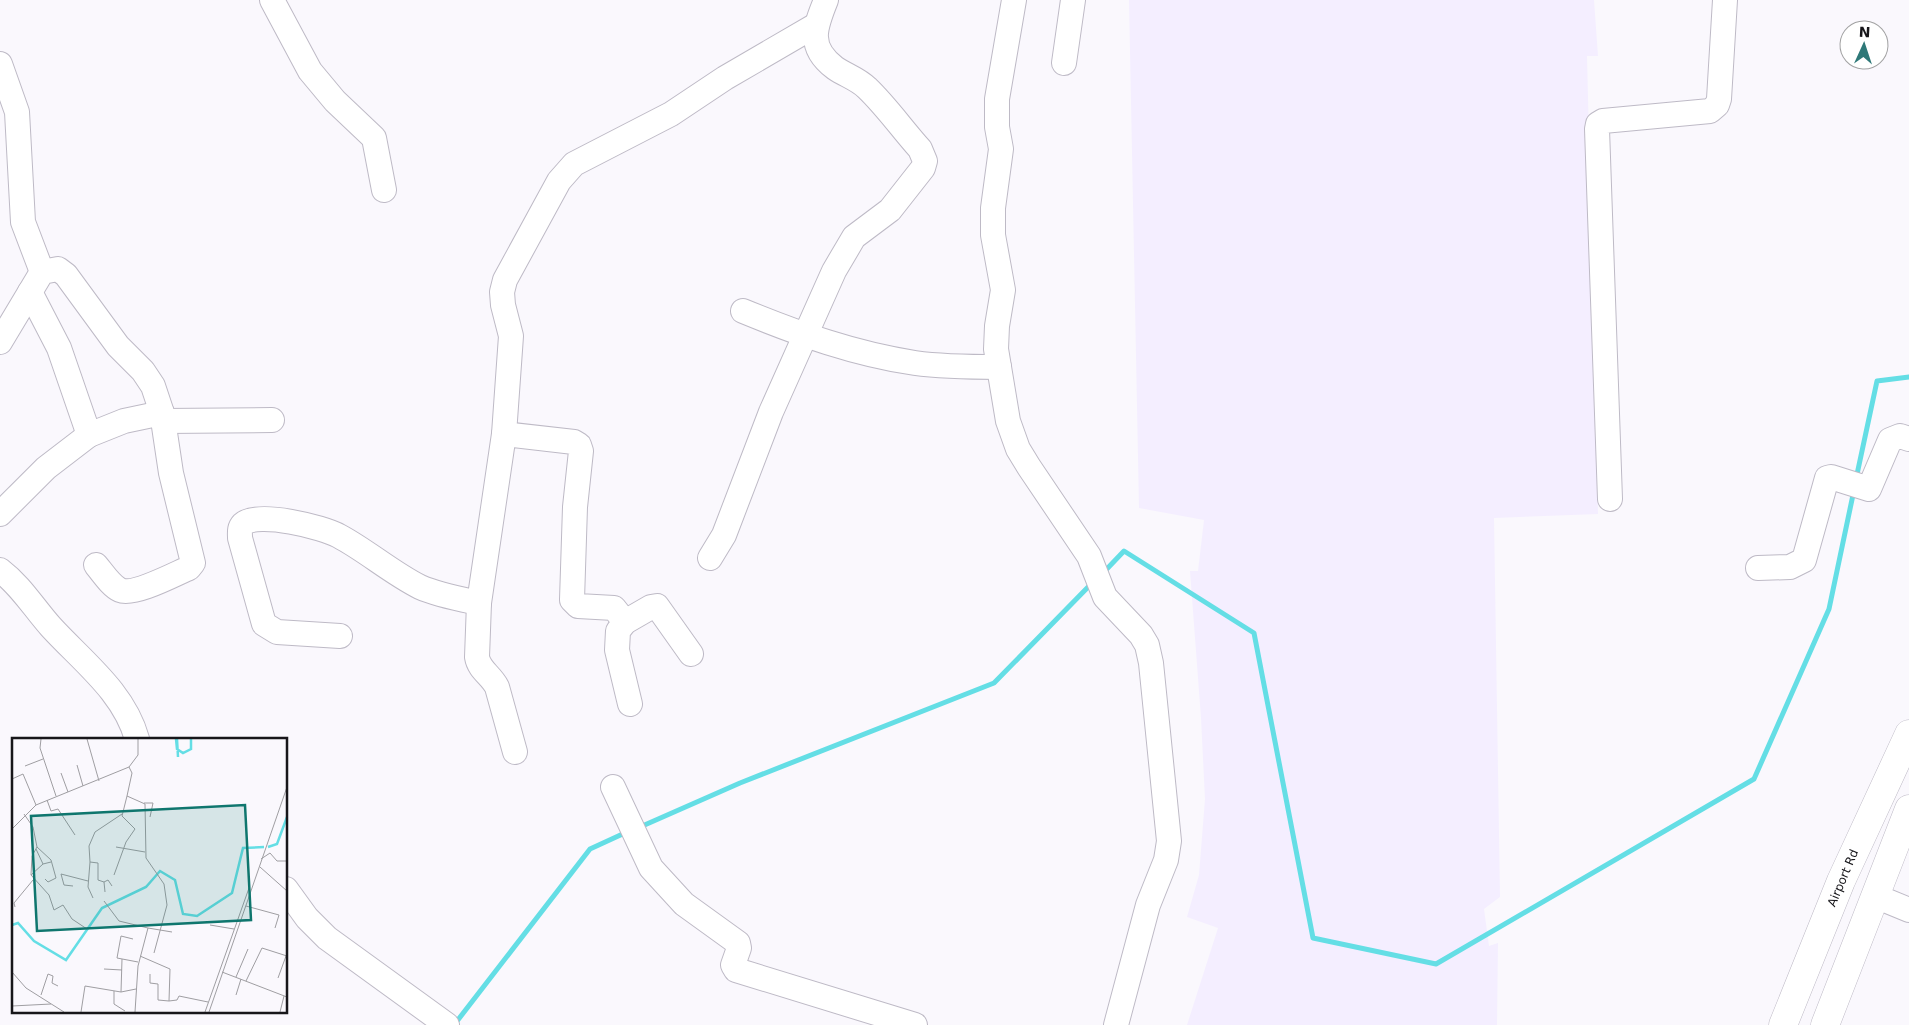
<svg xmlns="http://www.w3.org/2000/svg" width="1909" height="1025" font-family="'DejaVu Sans',sans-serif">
  <rect width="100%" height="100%" fill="#faf8fd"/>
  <!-- built -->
  <path fill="#f4eeff" d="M1129,0h465l4,56h-11l11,458 -104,4 6,379 -16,12 5,37 9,-3 -1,82h-310l31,-97 -31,-11 12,-42 6,-76 -4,-81 -11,-147h8l6,-51 -65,-12z"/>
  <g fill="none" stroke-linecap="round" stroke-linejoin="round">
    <!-- stream -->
    <g stroke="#64dee5" stroke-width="5">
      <path d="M1856,479l21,-98 32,-4"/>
      <path d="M1103,573l21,-22 130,82 59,305 123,26 318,-185 75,-170 25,-119"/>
      <path d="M640,827l100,-44 254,-100 99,-101"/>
      <path d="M454,1025l136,-176 37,-17"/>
    </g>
    <!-- minor casing -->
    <g stroke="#bebac6" stroke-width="26">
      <g id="minor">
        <path d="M272,0l38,71 25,30 39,37 10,52"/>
        <path d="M1014,0l-17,99v28l4,22 -8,59v27l10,55 -6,36 -1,23 12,72 10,28 11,18 60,89 16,41 36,38 6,10 4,18 18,178 -3,19 -18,45 -32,120"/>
        <path d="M1064,63l9,-63"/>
        <path d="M0,64l17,48 6,110 19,50"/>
        <path d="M30,292l29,56 30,87 35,-14 38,-8"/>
        <path d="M743,311c56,23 112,43 172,52 28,4 57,4 84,4"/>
        <path d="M0,342l42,-70 16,-3 8,6 52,71 25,25 10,15 9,27 9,60 22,90 -4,5c-14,6 -55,28 -69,22 -9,-4 -18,-18 -24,-25"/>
        <path d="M164,421l108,-1"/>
        <path d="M504,434l7,-98 -8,-31 -1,-13 3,-12 54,-99 15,-17 97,-50 54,-36 91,-53"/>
        <path d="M1610,499l-13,-370 1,-5 5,-3 107,-10 7,-6 2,-6 6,-99"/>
        <path d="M0,514l46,-46 43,-33"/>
        <path d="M710,558l14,-23 47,-123 63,-141 20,-34 36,-27 33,-42 2,-7 -5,-12c-18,-20 -34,-43 -53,-61 -9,-9 -22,-13 -32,-20 -28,-21 -20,-41 -9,-68"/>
        <path d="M1758,568l32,-1 14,-7 23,-82 4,-1 38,12 21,-49 10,-4 9,3"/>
        <path d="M0,570c21,16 34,38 51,57 32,35 73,65 86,112"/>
        <path d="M340,636l-63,-4 -13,-8 -24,-86c0,-5 -1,-10 3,-14 15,-13 80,3 96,12 28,15 53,37 81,51 18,8 40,12 59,16"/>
        <path d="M630,704l-13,-54 1,-19 7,-9 26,-15 6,-1 34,48"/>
        <path d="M515,752l-18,-65c-6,-12 -18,-17 -20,-30l2,-54 25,-169 70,8 5,3 2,6 -6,56 -3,93 6,6 36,2 11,14"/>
        <path d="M613,787l38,81 33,36 54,39 1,5 -6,17 3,5 179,55"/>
        <path d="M286,889l21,29 20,20 120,87"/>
        <path d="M1875,896l34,14"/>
      </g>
    </g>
    <!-- major casing -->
    <g stroke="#bebac6" stroke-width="29">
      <g id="major">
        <path d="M1783,1025l58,-144 68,-147"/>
        <path d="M1825,1025l84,-216"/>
      </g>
    </g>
    <!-- minor -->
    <use href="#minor" stroke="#fff" stroke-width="24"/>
    <!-- major -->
    <use href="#major" stroke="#fff" stroke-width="28"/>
  </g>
  <g text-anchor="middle" stroke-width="4" stroke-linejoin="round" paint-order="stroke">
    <!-- street labels -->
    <g font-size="12" fill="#17161a" stroke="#fff">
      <text transform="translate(1843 878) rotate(-67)" y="4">Airport Rd</text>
    </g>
  </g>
  <!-- overview -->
  <g transform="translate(12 738)">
    <rect width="275" height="275" fill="#faf8fd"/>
    <path fill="none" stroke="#64dee5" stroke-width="2.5" d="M164,1l1,10 6,4 8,-4v-10M165,1l1,18M256,109l9,-3 10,-27M0,187l6,-2 16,18 32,19 36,-52 44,-21 14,-16 15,9 8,34 14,2 35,-23 11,-45 21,-1"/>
    <path fill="none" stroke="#9f9ea2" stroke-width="1" d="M29,1l-1,9 16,48M75,1l12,42M65,27l6,21M13,28l18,-7M49,35l7,19M0,41l11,-5 13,31M115,58l5,-23 -3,-6M35,62l4,11 7,-2 17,26M132,65h9l-3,14M12,76l9,13 4,20 14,13 5,18 -8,4 -3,-3M0,91l24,-24 93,-38 9,-12v-16M25,109l-5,9 -1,19 12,-11M104,109l29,5M24,111l7,15 8,-2M249,121l9,-6 7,8h10M78,124l-1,-16 6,-14 27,-18M248,129l27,24M19,137l18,20 5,15 9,-5 9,14 15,10M102,137l12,-33 9,-13 -13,-13 5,-20 18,8 1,54 18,26 3,21 -13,48M61,148l-9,-1 -3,-11 27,7M93,154l-1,-10 4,-2 4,6M81,160l-5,-11 2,-25 8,1v17l6,2M92,163l15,20 29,7 -10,38 -3,46M234,168l33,9 -4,13M3,169l-1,-4 19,-23M198,187l24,4M136,190l24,4M121,201l-12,-3 -4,22 21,4M128,218l30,13 -1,32 -11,-1v-16l-8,-1v-9M110,221l-1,33 15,-3M92,231l18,1M0,234l14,16 38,24M210,234l65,25M224,239l12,-28M266,240l8,-22M234,243l16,-33 25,8M102,253v13l11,7M29,257l7,-21 5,2 -1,7 6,3M224,257l5,-16M157,263l8,-1 2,-4 29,6M0,268l39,-2M69,274l4,-26 36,6M193,274l44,-124M197,274l78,-225M268,274l4,-16"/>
    <path fill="#0f766e" fill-opacity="0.15" stroke="#0f766e" stroke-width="2.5" d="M233,67l6,115 -214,11 -6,-115z"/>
    <rect width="275" height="275" fill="none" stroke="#17161a" stroke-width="2.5"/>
  </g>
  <!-- north arrow -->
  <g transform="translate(1864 45) rotate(3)"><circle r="24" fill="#ffffff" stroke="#a2a2a3"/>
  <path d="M0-4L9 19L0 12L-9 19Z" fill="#2e7878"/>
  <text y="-8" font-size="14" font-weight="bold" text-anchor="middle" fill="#17161a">N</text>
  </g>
</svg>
